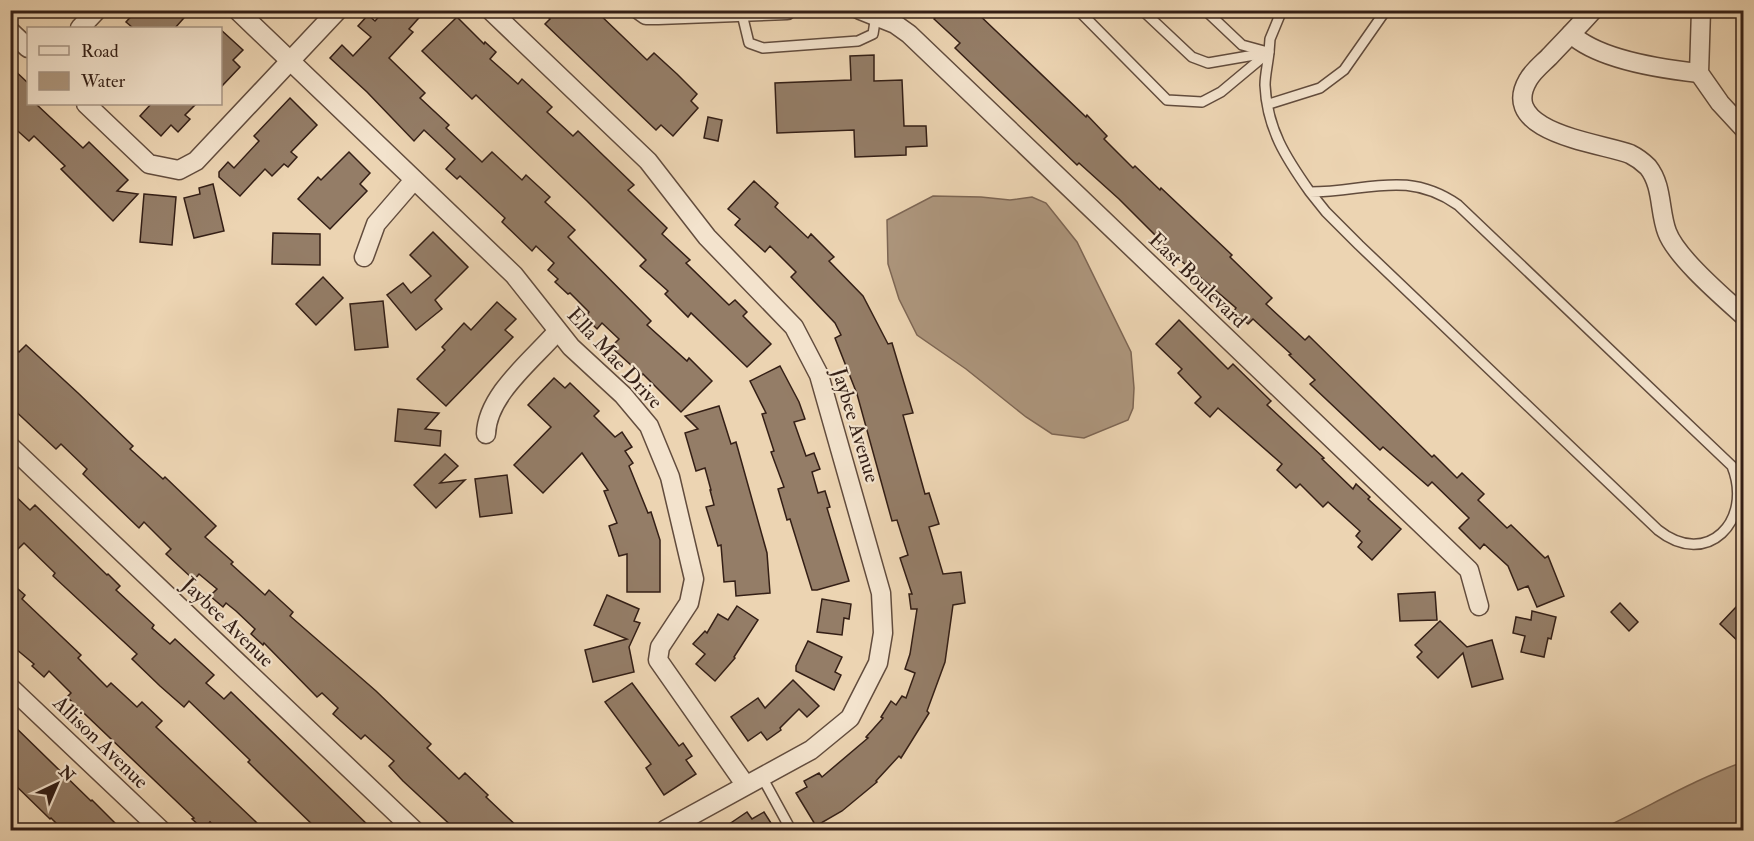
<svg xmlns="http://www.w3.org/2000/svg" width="1754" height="841" font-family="'IM FELL Double Pica',serif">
  <rect width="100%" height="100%" fill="#ecd4b2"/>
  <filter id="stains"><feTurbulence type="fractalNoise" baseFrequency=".00333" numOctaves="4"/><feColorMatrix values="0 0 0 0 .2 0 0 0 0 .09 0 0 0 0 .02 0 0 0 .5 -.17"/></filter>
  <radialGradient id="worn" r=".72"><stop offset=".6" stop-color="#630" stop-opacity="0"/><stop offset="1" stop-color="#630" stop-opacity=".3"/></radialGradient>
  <!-- water -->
  <g fill="#ad967d" stroke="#7d6654" stroke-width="1.5">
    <path d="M933,196l48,1 29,3 22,-3 14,6 31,39 54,110 3,36 -1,20 -5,12 -44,18 -32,-4 -26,-17 -60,-48 -49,-34 -18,-36 -11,-35 -1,-44z"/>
    <path d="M1743,762v68h-144c48,-22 94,-50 144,-68z"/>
  </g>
  <!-- building -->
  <g fill="#947d67" stroke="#341f16" stroke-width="1.5">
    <path d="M137,10h54l-16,18h-42l-7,-6z"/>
    <path d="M385,10h41l-17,19 4,3 -24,26 36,35 -5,5 29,27 -3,3 36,34 10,-10 30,28 4,-5 24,22 -5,5 30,28 -7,7 83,84 -4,4 40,36 2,-3 23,23 -31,31 -38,-38 -1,1 -31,-28 8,-8 -17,-16 -5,6 -12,-12 4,-5 -19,-19 -2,1 -13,-12 3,-3 -10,-9 6,-7 -18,-17 -4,5 -30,-29 3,-4 -45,-42 -3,3 -11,-10 9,-10 -31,-29 -10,11 -47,-49 -37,-34 12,-13 11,11 18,-19 -13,-11 10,-11 7,6z"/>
    <path d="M542,10h53l52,50 7,-7 23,21 20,20 -6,7 7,7 -25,28 -12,-11 -5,5 -111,-106 5,-5z"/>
    <path d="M942,10h32l112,107 1,-2 20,21 -3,3 29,29 2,-2 25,24 1,-2 71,67 -2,2 42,41 -6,6 39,36 4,-4 123,121 2,-2 23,23 5,-5 22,21 -6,6 29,28 4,-3 34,33 3,-2 16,40 -27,11 -9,-21 -10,4 -10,-24 -24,-22 -4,5 -21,-21 10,-10 -37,-36 -4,4 -45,-39 -3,3 -70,-66 5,-4 -26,-25 2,-1 -38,-35 -5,5 -14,-13 2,-3 -57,-49 -60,-60 -40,-36 -2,2 -122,-117 5,-5 -26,-24z"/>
    <path d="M457,17l27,27 1,-2 11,10 -6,7 28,25 4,-5 30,28 -5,5 26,24 5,-5 56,54 -6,5 39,38 -5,6 28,26 -4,3 43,42 6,-5 12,12 -4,4 28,28 -24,23 -56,-54 -3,4 -23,-23 3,-3 -28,-25 6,-6 -59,-59 -111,-106 -4,4 -50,-48z"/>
    <path d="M220,29l23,21 -10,10 7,7 -20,21z"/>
    <path d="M874,55v26l28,-1 2,46h22l1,20 -21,1v8l-51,2 -1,-27 -77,3 -2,-50 76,-3 -1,-24z"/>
    <path d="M10,66l18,17v21h8l47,44 6,-6 39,38 -11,11 21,3 -25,27 -52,-52 4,-3 -31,-30 -5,5 -19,-17z"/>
    <path d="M290,98l27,27 -26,27 6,5 -9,10 -4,-3 -12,12 -7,-7 -25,27 -21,-19v-5l9,-10 6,6 25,-27 -5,-5z"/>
    <path d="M151,104h45l-11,11 5,4 -12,13 -7,-7 -10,11 -21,-20z"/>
    <path d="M708,117l14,3 -4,21 -14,-3z"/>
    <path d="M349,152l21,21 -10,11 7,7 -37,38 -32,-30 20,-22 3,3z"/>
    <path d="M754,181l24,22 -3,4 33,31 3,-4 23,23 -5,4 34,35 25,48 4,-1 21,70 -10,2 22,79 4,-1 10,31 -10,3 14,47 18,-2 4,31 -12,2 -8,57 -18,49 2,2 -28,45 -2,-2 -23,25 1,1 -35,29 -26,15 -20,-33 11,-6 -3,-6 15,-8 3,4 46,-39 -2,-1 17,-19 -2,-1 10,-16 5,4 6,-9 4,2 9,-25 -10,-4 5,-15 7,-45h-6l-2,-15h3l-12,-36 8,-3 -11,-35 -5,1 -35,-127 -22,-56 6,-3 -6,-12 -44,-46 5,-5 -26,-26 -5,6 -30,-27 5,-6 -12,-10z"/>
    <path d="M213,184l11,47 -30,7 -10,-40 16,-4 -1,-6z"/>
    <path d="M144,194l32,3 -4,48 -32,-3z"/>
    <path d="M433,232l35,35 -33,33 7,9 -26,21 -29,-35 16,-12 8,10 20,-17 -21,-21z"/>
    <path d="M273,233l47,1v31l-48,-1z"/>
    <path d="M323,277l20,21 -27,27 -20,-21z"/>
    <path d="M383,301l5,46 -33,3 -5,-46z"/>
    <path d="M497,302l19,17 -11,11 8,7 -67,69 -29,-27 28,-29 -3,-3 22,-24 7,7z"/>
    <path d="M1179,320l49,49 5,-5 38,37 -4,4 57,53 -2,1 31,30 3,-5 14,13 -2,2 33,30 -29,31 -14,-13 4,-5 -6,-6 4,-5 -32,-29 -5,5 -23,-23 -4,4 -19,-18 5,-6 -64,-56 -8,9 -15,-14 6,-6 -23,-24 4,-4 -26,-25z"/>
    <path d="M10,344l9,8 7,-7 52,48 55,53 -3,3 33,30 2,-2 51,49 -11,11 28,25 -2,2 34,31 4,-5 24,22 -3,4 86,75 55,53 -4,4 32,31 6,-6 23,22 -2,2 36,34h-65l-54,-50 -14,-15 5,-5 -29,-26 -4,4 -28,-25 5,-6 -16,-15 -5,4 -53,-54 -1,2 -12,-11 4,-5 -19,-18 -10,-8 -3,4 -13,-11 7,-7 -18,-15 -5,6 -28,-26 5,-5 -27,-27 -5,6 -56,-54 4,-5 -26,-25 -5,5 -46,-43z"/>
    <path d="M780,366l19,36 6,17 -11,3 12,34 8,-3 6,16 -8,3 6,21 7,-2 5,16 -3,1 22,73 -32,9h-5l-22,-71 -3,1 -9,-31 6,-2 -13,-35 3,-1 -12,-37 4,-1 -16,-32z"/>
    <path d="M554,378l11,10 5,-5 29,28 -5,5 21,21 7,-5 10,15 -7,4 8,12 -4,3 19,47 3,-1 9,28v52h-33v-38l-8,2 -10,-30 8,-3 -13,-32 4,-1 -26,-37 -39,40 -29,-28 37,-38 -23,-22z"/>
    <path d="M719,406l12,38 5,-2 31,111 3,40 -34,3 -1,-15 -11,1 -3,-37 -3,1 -12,-39 8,-2 -4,-15h1l-6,-22 -9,3 -11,-38 13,-4 -13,-13z"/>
    <path d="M398,409l41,4 -14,16 16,2 -1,15 -45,-5z"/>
    <path d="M445,454l13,12 -18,17 25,-3 -29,28 -22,-23z"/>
    <path d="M507,475l5,38 -32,4 -5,-38z"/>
    <path d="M10,491l20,19 5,-5 72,70 1,-1 12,12 -4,4 38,35 -2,3 18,16 5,-5 39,36 -8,8 18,16 7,-7 143,139h-55l-71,-69 2,-2 -61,-59 -5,6 -24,-21 -28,-27 5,-5 -84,-78 2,-3 -31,-30 -6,6 -8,-6z"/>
    <path d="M10,582l15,13 -3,4 59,56 -3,3 29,29 4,-4 26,24 5,-5 20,19 -6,6 101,96 -7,8h-31l-9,-9 -6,8 -12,-11 2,-1 -127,-121 4,-4 -22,-22 -5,6 -12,-11 2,-2 -24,-20z"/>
    <path d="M1435,592l2,28 -37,1 -2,-27z"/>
    <path d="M607,595l32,14 -5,12 6,2 -11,24 5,25 -41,10 -8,-32 42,-11 -33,-14z"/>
    <path d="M822,599l29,5 -2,15 -5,-1 -2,17 -25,-3z"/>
    <path d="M1620,603l18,19 -9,9 -18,-19z"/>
    <path d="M737,606l21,14 -24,37 1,1 -20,23 -19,-17 9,-10 -12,-10 12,-13 2,2 11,-19 10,6z"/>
    <path d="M1736,607l7,7v32l-23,-22z"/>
    <path d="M1532,611l24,6 -5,22 -3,-1 -4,19 -23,-5 4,-16 -12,-3 3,-16 15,3z"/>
    <path d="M1440,621l27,26 25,-7 11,39 -31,8 -9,-34 -25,25 -21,-21 5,-5 -7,-7z"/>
    <path d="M808,641l34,16 -7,15 6,3 -7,15 -38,-19v-5z"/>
    <path d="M793,680l26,26 -12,11 -8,-8 -19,19 1,2 -14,10 -6,-8 -13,9 -17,-24 27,-19 7,10z"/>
    <path d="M632,683l47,63 4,-3 9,13 -6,4 10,14 -32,21 -18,-27 5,-4 -46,-62z"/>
    <path d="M10,722l81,79 1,-1 31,31h-59l-13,-13 -1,1 -40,-39z"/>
    <path d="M747,812l5,7 12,-7 12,19h-57z"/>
  </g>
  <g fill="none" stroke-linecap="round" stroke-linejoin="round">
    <!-- lane casing -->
    <g stroke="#624c3d" stroke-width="12">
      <g id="lane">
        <path d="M741,10l8,33 14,5 95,-7 15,-7 3,-19"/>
        <path d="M1078,10l89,90 35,2 19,-10 48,-40 1,-13 12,-29"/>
        <path d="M1142,10l50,47 16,6 58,-10"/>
        <path d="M1205,10l37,35 22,6"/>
        <path d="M1269,52c-1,11 -4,23 -4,33 2,44 21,73 45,107 57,0 96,-23 148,13l274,261c22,55 -25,103 -74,64l-299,-285 -33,-33 -16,-20"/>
        <path d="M1269,104l51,-16 24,-18 42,-60"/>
        <path d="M762,777l29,53"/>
      </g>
    </g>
    <!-- street casing -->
    <g stroke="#624c3d" stroke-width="21">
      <g id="street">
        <path d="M237,10l277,265 57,72 52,48 26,31 21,51 24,102 -5,24 -29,44 -2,13 84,120 2,6"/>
        <path d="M490,10l158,151 59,76 87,90 25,48 62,218 2,40 -5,30 -28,55 -39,32 -146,80"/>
        <path d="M639,10l7,5h12l129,-5"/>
        <path d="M860,10l35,14 14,10 560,536 10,36"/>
        <path d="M1593,10c-14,16 -29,31 -44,47 -7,7 -16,14 -21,23 -31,53 74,63 102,74 6,3 13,8 18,13 15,19 11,44 19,65 9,25 56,65 77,84"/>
        <path d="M1701,10l-2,63 21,30 24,26"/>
        <path d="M80,28l17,-18"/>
        <path d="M10,31l18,17"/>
        <path d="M1571,34c28,26 91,35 128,39"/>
        <path d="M86,104l63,60 30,6 17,-9 142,-151"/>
        <path d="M364,257l12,-33 38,-44"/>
        <path d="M486,434c1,-38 44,-72 68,-99l5,-2"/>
        <path d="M10,446l404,384"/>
        <path d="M10,687l151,143"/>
      </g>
    </g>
    <!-- lane -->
    <use href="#lane" stroke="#f3e3cd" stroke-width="9"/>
    <!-- street -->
    <use href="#street" stroke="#f3e3cd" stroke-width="18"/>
  </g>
  <g text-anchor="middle" stroke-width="4.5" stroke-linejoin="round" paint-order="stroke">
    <!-- street labels -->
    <g font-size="21" fill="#341f16" stroke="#f3e3cd">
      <text transform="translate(1198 280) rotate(44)" y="7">East Boulevard</text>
      <text transform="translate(615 358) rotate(47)" y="7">Ella Mae Drive</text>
      <text transform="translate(856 425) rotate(73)" y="7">Jaybee Avenue</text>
      <text transform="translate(228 622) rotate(44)" y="7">Jaybee Avenue</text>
      <text transform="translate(101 742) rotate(44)" y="7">Allison Avenue</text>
    </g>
  </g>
  <!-- margin -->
  <rect width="1754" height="841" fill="none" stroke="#ecd4b2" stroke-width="36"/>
  <rect x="12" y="12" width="1730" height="817" fill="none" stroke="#341f16" stroke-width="3"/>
  <rect x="18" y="18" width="1718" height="805" fill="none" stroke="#341f16" stroke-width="1.5"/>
  <!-- legend -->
  <rect x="27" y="27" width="195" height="78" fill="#f3e3cd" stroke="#a79584" stroke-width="1.5"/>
  <rect x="39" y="46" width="30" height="9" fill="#f3e3cd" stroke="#a79584" stroke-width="1.5"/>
  <text x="81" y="57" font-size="18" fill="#341f16">Road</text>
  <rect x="39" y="72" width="30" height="18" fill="#ad967d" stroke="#a79584" stroke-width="1.5"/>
  <text x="81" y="87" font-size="18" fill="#341f16">Water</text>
  <!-- north arrow -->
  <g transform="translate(57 784) rotate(44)" stroke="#f3e3cd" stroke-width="4.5" paint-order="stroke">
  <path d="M0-4.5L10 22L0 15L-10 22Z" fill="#341f16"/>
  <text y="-9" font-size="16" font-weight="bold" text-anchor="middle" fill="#341f16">N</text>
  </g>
  <rect width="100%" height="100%" filter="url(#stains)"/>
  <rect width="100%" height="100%" fill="url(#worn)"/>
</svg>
